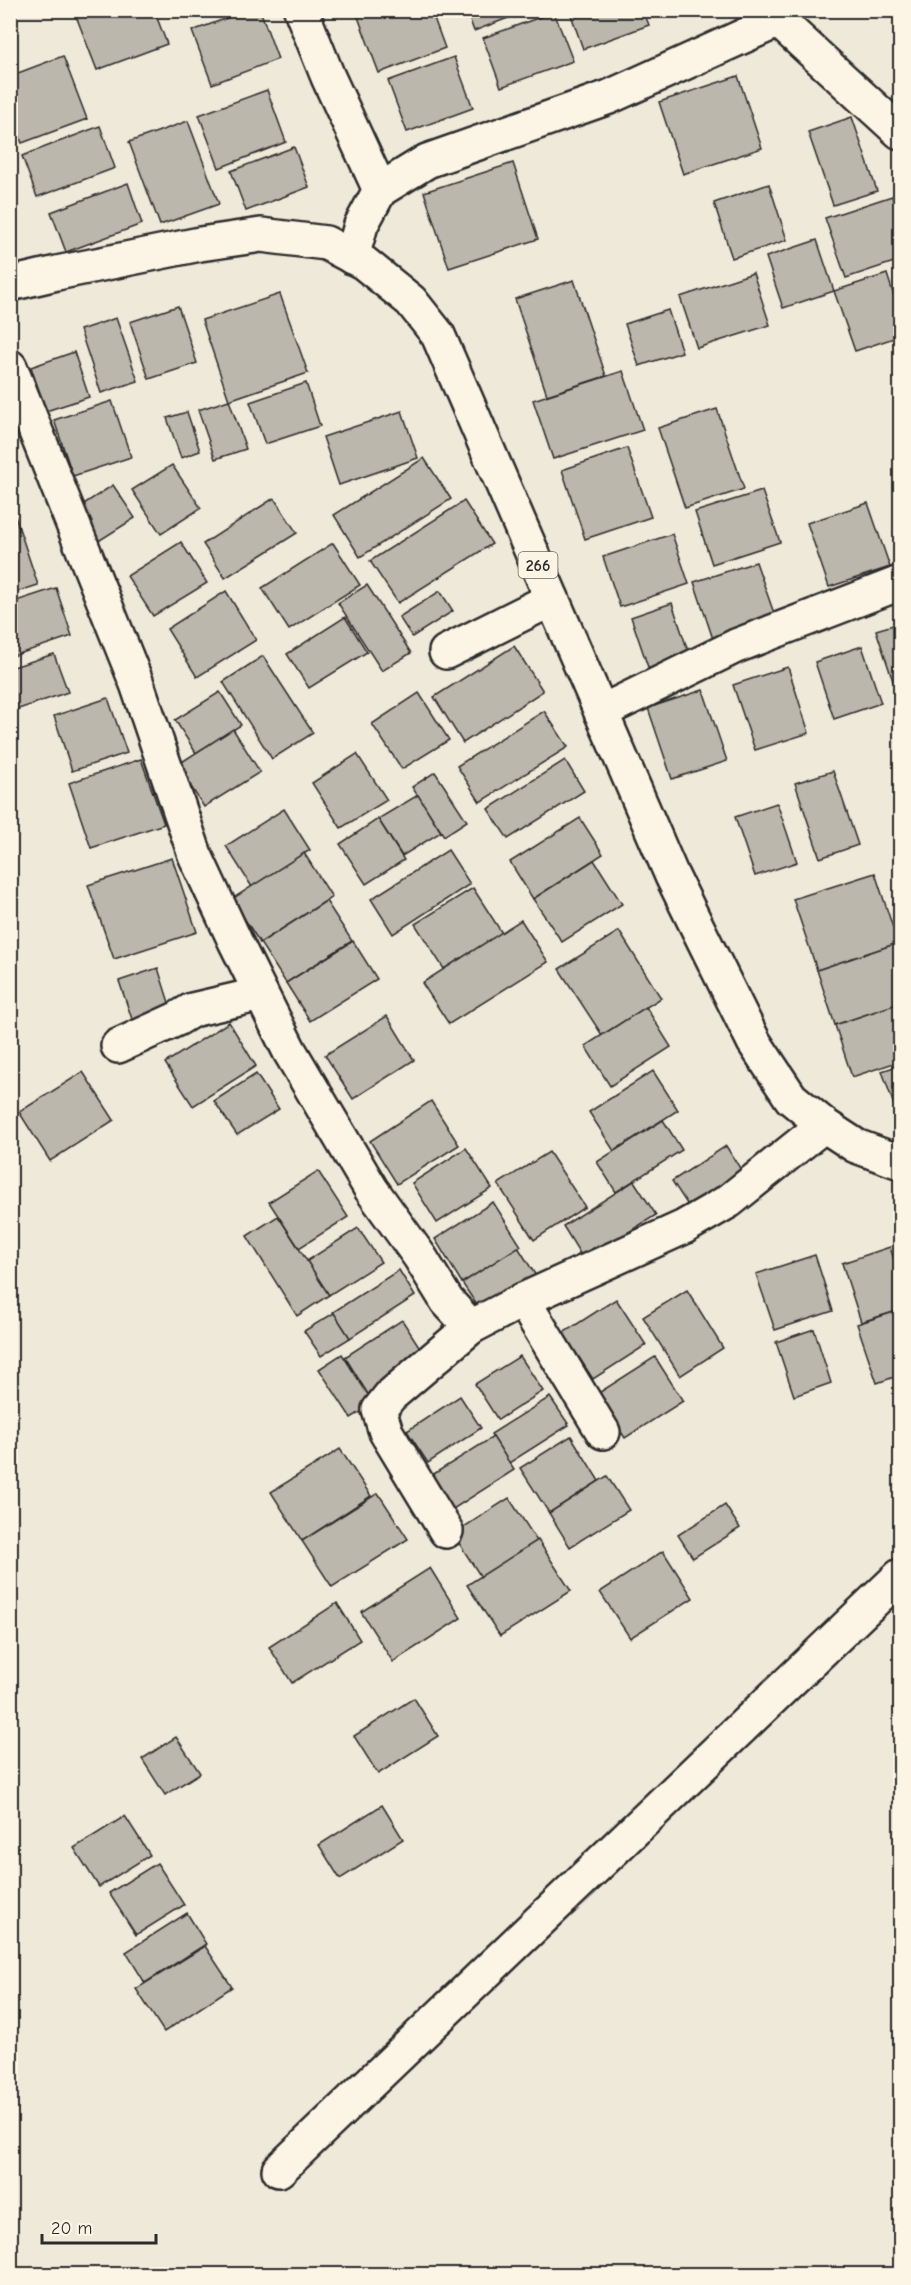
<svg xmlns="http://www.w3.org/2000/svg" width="911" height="2285" font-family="'Comic Neue',sans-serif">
  <rect width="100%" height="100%" fill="#efe9da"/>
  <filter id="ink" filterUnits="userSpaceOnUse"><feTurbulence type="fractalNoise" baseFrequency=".0167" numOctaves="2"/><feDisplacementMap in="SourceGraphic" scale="12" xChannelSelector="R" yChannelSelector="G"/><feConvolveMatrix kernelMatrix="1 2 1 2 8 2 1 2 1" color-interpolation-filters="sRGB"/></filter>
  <g filter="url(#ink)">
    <!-- building -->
    <g fill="#bcb7ac" stroke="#2b2b2b" stroke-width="1.5">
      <path d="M91,10h63l13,34 -70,26 -21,-54z"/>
      <path d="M249,10h11l18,49 -66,25 -20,-53z"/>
      <path d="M376,10h55l14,38 -66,25 -21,-56z"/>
      <path d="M466,10h63l-55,21z"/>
      <path d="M575,10h68l6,15 -66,24 -13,-37z"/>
      <path d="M554,12l19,49 -72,26 -18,-49z"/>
      <path d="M63,56l24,63 -65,24 -12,-30v-37z"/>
      <path d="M454,57l19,51 -66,24 -19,-51z"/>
      <path d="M738,76l24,72 -79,26 -24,-72z"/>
      <path d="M267,90l19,52 -67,26 -20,-53z"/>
      <path d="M852,117l25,74 -44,14 -25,-73z"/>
      <path d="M188,121l31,83 -59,21 -31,-83z"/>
      <path d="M100,126l15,42 -78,29 -15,-41z"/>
      <path d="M294,147l15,40 -63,24 -15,-40z"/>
      <path d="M513,163l25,76 -89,29 -25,-76z"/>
      <path d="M128,183l14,41 -76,28 -15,-40z"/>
      <path d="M769,184l18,56 -55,18 -18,-55z"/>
      <path d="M892,196l8,27v37l-54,18 -21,-60z"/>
      <path d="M817,240l17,51 -51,17 -17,-51z"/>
      <path d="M753,273l17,52 -73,23 -17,-51z"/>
      <path d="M887,274l13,41v21l-45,15 -21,-60z"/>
      <path d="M574,280l32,96 -59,19 -32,-96z"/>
      <path d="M280,294l28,79 -79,27 -27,-80z"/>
      <path d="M178,306l19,57 -48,16 -19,-57z"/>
      <path d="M668,310l14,42 -43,14 -14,-42z"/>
      <path d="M116,318l22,63 -37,12 -21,-63z"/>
      <path d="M74,352l15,45 -43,14 -15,-44z"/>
      <path d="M623,371l20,59 -90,29 -20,-59z"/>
      <path d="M306,383l14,43 -55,18 -15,-42z"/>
      <path d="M229,400l17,49 -31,10 -17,-49z"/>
      <path d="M112,401l19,56 -58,19 -19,-56z"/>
      <path d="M717,409l27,80 -59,19 -27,-80z"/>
      <path d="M402,411l16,47 -79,27 -16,-48z"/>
      <path d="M187,412l13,39 -19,7 -14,-40z"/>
      <path d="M627,448l24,69 -66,22 -23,-69z"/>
      <path d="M424,458l27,41 -91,58 -26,-42z"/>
      <path d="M172,465l29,43 -40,26 -29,-44z"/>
      <path d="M113,485l22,33 -38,24 -21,-33z"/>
      <path d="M762,491l18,51 -68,22 -17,-52z"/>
      <path d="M274,498l23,35 -72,45 -22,-34z"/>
      <path d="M464,501l28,43 -94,59 -28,-42z"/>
      <path d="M868,503l22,64 -61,20 -22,-64z"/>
      <path d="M15,516l23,69 -28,9v-77z"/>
      <path d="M672,534l17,50 -69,23 -17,-50z"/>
      <path d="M181,542l26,41 -54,33 -26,-40z"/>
      <path d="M333,543l27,42 -71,45 -27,-42z"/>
      <path d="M756,562l20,57 -63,20 -19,-57z"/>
      <path d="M367,585l44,68 -29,18 -44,-68z"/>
      <path d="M56,588l16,48 -62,21v-54z"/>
      <path d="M226,591l30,49 -59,37 -30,-48z"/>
      <path d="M440,591l13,20 -41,26 -13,-20z"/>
      <path d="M672,603l19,57 -41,13 -19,-56z"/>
      <path d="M345,617l22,35 -58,36 -22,-34z"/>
      <path d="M900,623v79l-24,-72z"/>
      <path d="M514,646l29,45 -80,52 -29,-46z"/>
      <path d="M862,646l19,57 -47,16 -19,-57z"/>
      <path d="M54,654l14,38 -58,20v-44z"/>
      <path d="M263,656l50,77 -41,26 -49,-77z"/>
      <path d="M788,667l21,66 -54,17 -22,-65z"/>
      <path d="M703,690l24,71 -55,18 -24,-71z"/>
      <path d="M220,692l21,33 -45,28 -21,-33z"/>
      <path d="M419,693l30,47 -47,29 -30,-45z"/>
      <path d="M108,698l19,55 -55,18 -18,-55z"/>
      <path d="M544,711l24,36 -88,55 -23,-36z"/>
      <path d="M233,729l27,43 -56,35 -27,-42z"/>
      <path d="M357,754l30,46 -46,28 -29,-45z"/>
      <path d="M141,759l23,65 -73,24 -22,-65z"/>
      <path d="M565,760l19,31 -76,48 -20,-30z"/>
      <path d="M833,771l25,74 -38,13 -25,-75z"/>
      <path d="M435,772l32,49 -23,15 -32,-49z"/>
      <path d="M418,795l23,37 -39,24 -24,-37z"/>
      <path d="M777,803l20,59 -42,14 -20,-59z"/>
      <path d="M284,809l26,41 -58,37 -26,-41z"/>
      <path d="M580,818l23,36 -70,45 -23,-37z"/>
      <path d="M378,819l26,41 -38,24 -26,-40z"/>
      <path d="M448,850l22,34 -77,50 -22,-35z"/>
      <path d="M304,853l28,44 -72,46 -28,-44z"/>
      <path d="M172,858l25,74 -83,27 -26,-74z"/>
      <path d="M594,860l28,44 -60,38 -29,-43z"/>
      <path d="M875,873l23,70 -81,27 -24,-71z"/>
      <path d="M473,888l29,45 -58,36 -29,-45z"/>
      <path d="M326,901l26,40 -66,42 -26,-40z"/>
      <path d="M521,920l27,42 -99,62 -27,-41z"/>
      <path d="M619,931l42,67 -59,37 -43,-66z"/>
      <path d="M353,941l24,38 -67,42 -24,-38z"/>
      <path d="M898,943h2v60l-65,22 -18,-55z"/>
      <path d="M158,968l14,44 -38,13 -15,-44z"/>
      <path d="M900,1003v58l-48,16 -17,-52z"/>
      <path d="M646,1007l25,40 -61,39 -25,-40z"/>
      <path d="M387,1016l27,44 -61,39 -28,-44z"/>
      <path d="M229,1022l27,44 -63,40 -28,-43z"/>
      <path d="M900,1065v41l-5,2 -13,-37z"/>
      <path d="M653,1071l25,39 -64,41 -25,-39z"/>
      <path d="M83,1072l31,48 -64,41 -31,-49z"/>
      <path d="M256,1074l23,35 -42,26 -23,-34z"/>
      <path d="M431,1101l28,44 -62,39 -27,-43z"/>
      <path d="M663,1120l19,30 -66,42 -19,-30z"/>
      <path d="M726,1146l19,30 -54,34 -19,-29z"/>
      <path d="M466,1148l26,40 -55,35 -25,-40z"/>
      <path d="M549,1152l36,55 -51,33 -36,-56z"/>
      <path d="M318,1171l30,46 -49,31 -30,-46z"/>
      <path d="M634,1181l22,34 -72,45 -21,-34z"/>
      <path d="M493,1202l28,44 -59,37 -27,-44z"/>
      <path d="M278,1216l51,79 -32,21 -50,-80z"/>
      <path d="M358,1228l23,34 -52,33 -22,-34z"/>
      <path d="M518,1247l18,29 -55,35 -19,-28z"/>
      <path d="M890,1247l10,32v31l-39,12 -19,-59z"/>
      <path d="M815,1255l18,56 -58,19 -19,-56z"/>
      <path d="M399,1270l16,26 -65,42 -17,-26z"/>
      <path d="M687,1290l36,58 -43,28 -37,-59z"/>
      <path d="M616,1299l30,46 -53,34 -30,-46z"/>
      <path d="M900,1310v65l-23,8 -20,-59z"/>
      <path d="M334,1313l16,25 -29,18 -17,-25z"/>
      <path d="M402,1320l26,40 -59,36 -24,-39z"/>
      <path d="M814,1329l17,54 -37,13 -18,-54z"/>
      <path d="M342,1354l32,50 -23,14 -32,-49z"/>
      <path d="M520,1356l23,35 -45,29 -23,-36z"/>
      <path d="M655,1357l28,44 -58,37 -28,-44z"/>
      <path d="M460,1396l21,32 -53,35 -21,-32z"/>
      <path d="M550,1397l19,28 -60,38 -18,-29z"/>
      <path d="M571,1436l28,45 -50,32 -29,-45z"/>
      <path d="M493,1437l21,33 -61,39 -21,-34z"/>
      <path d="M340,1449l31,47 -69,45 -31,-49z"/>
      <path d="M607,1476l22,34 -59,37 -21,-34z"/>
      <path d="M378,1493l30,46 -76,48 -30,-46z"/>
      <path d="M509,1498l28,43 -56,36 -28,-43z"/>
      <path d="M725,1505l15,23 -47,30 -15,-23z"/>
      <path d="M538,1540l33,51 -71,45 -33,-51z"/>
      <path d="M663,1551l30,47 -63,40 -30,-46z"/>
      <path d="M430,1568l31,50 -68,44 -32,-50z"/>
      <path d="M337,1603l23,37 -68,43 -23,-36z"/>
      <path d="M414,1698l24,38 -60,38 -24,-38z"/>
      <path d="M176,1737l24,36 -35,22 -23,-36z"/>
      <path d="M382,1805l21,34 -63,40 -21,-34z"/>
      <path d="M125,1816l25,39 -51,32 -25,-39z"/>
      <path d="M157,1863l27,42 -48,30 -27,-42z"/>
      <path d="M187,1913l19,31 -61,39 -19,-31z"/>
      <path d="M205,1946l27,41 -68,45 -28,-43z"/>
    </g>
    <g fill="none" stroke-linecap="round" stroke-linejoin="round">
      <!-- minor casing -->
      <g stroke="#2b2b2b" stroke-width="38">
        <g id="minor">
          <path d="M301,10l27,67 52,113"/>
          <path d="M767,10l133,122"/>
          <path d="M352,257l9,-32 19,-35 47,-29 182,-64 170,-77"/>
          <path d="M10,367l127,317 58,171 40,86 54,109 82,139 49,68 27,44 24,26 52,-27 161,-73 45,-26 95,-76"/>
          <path d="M446,652l106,-53"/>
          <path d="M601,712l135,-66 164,-63"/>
          <path d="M118,1046l59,-27 15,-9 69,-16"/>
          <path d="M523,1300l80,132"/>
          <path d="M446,1531l-60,-99 -7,-22 11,-14 81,-69"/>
          <path d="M279,2170l621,-594"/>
        </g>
      </g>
      <!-- major casing -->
      <g stroke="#2b2b2b" stroke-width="38">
        <path id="major" d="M10,284l47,-11 143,-29 61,-9 65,8 38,20 47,38 27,34 234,541 82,166 37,56 33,27 32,21 44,16"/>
      </g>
      <!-- minor -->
      <use href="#minor" stroke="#fcf5e5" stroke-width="33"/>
      <!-- major -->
      <use href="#major" stroke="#fcf5e5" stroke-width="33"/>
    </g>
  </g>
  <g text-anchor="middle" stroke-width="6" stroke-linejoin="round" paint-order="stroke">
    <!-- shield labels -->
    <rect fill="#fcf5e5" stroke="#6a6863" stroke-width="1.5" x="518.5" y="552" width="39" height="26" rx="4.5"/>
    <g font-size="16" font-weight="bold" fill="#2b2b2b">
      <text x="538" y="571">266</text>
    </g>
  </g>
  <!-- margin -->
  <rect width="911" height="2285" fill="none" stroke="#fcf5e5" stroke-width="36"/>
  <rect x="18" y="18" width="875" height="2249" fill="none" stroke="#2b2b2b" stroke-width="2" filter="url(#ink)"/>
  <!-- scale -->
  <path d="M42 2234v9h114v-9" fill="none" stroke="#2b2b2b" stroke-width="3"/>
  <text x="51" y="2234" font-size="18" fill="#2b2b2b" stroke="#fcf5e5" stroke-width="4.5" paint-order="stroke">20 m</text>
</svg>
